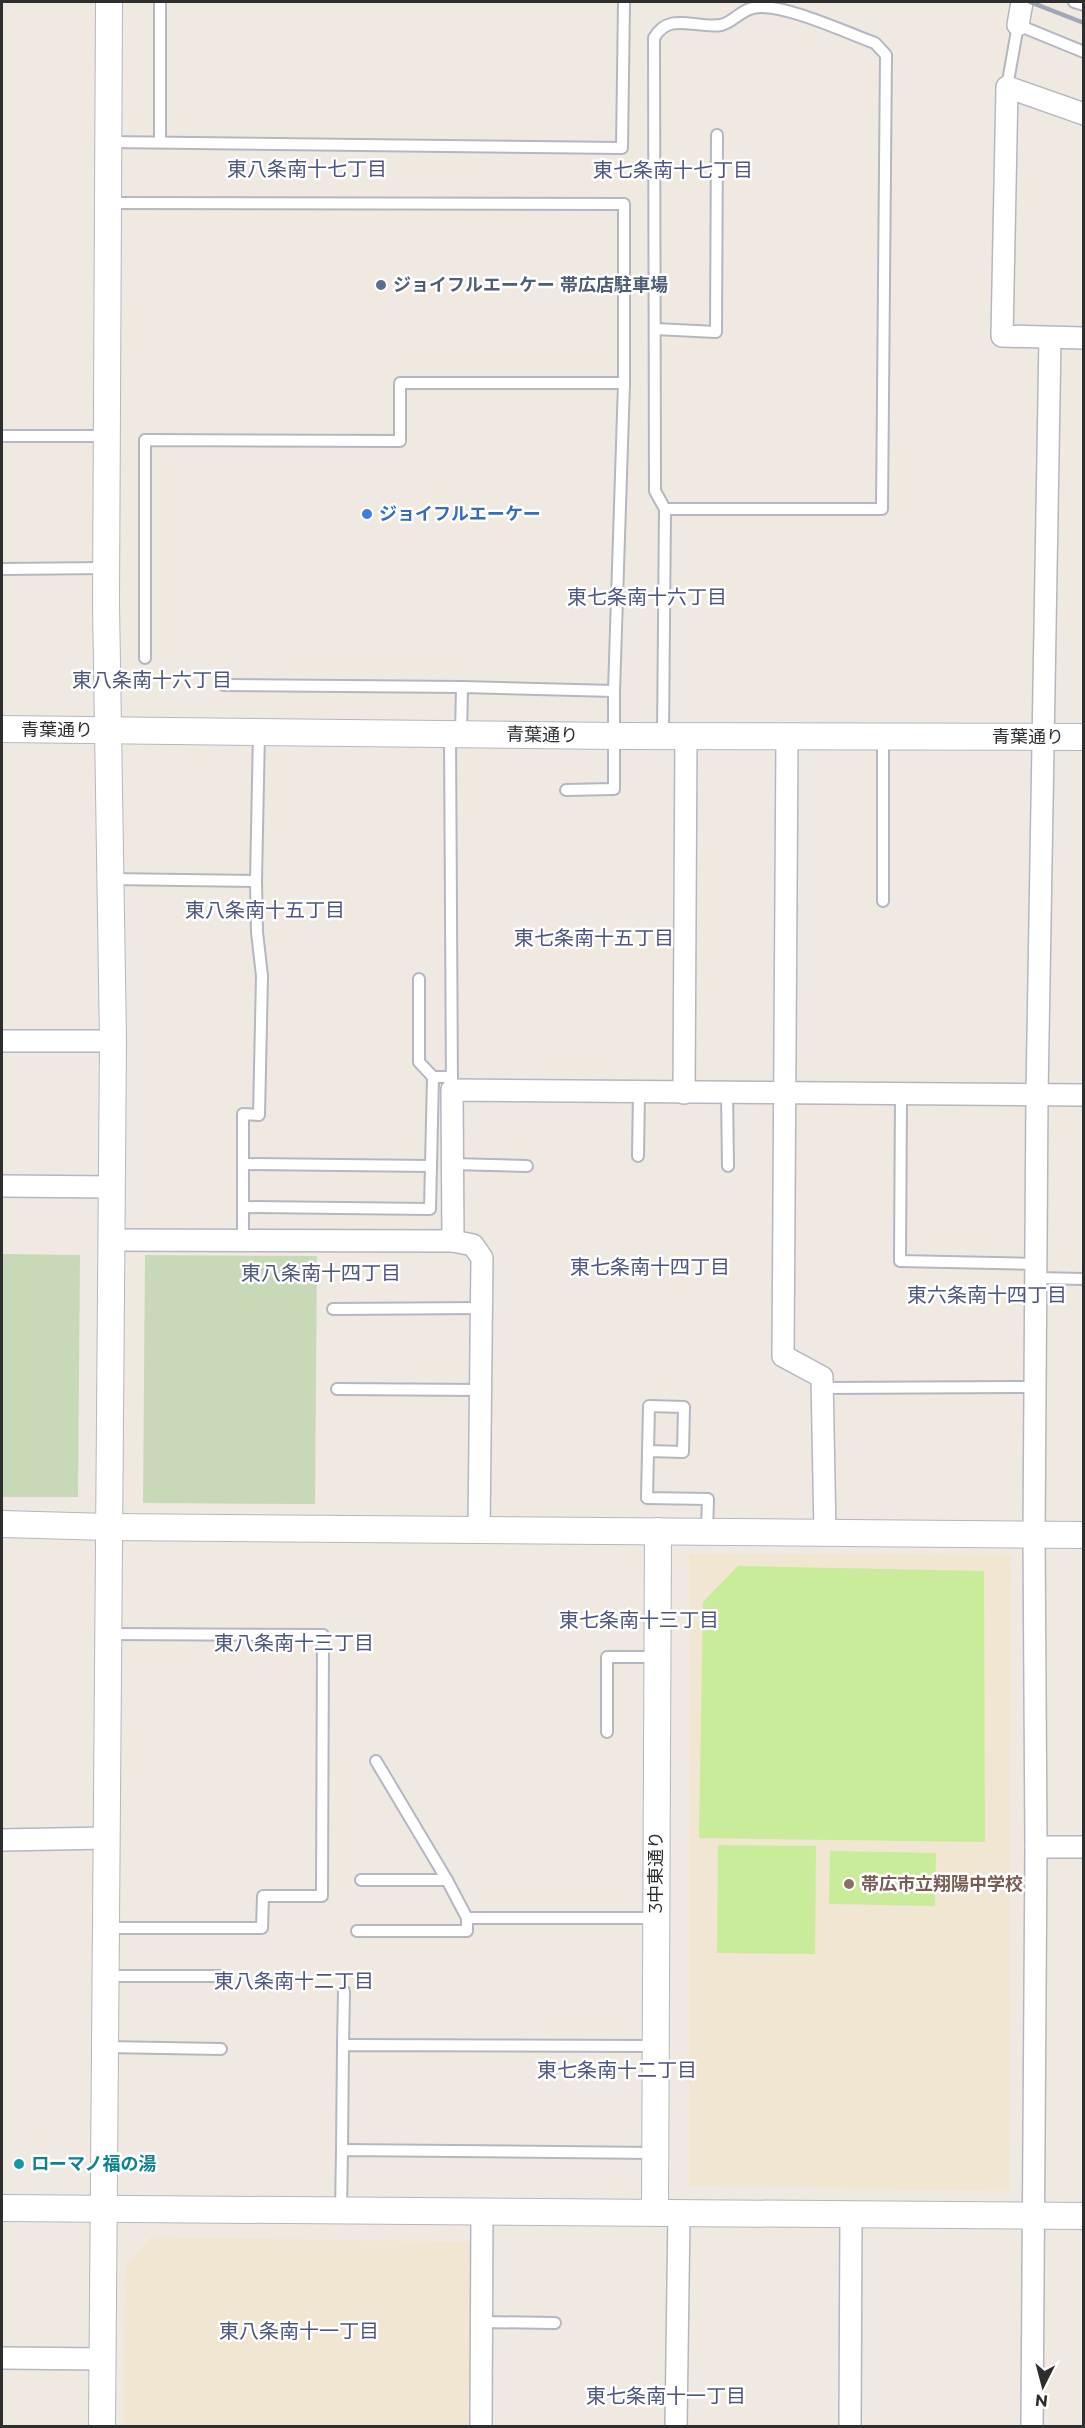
<svg xmlns="http://www.w3.org/2000/svg" width="1085" height="2428" font-family="Montserrat,'Noto Sans JP',sans-serif">
  <rect width="100%" height="100%" fill="#efe9e1"/>
  <!-- education -->
  <g fill="#f0e6d1">
    <path d="M689,1554l322,1 -2,636 -320,-5z"/>
    <path d="M151,2237l321,5 -2,184h-346l1,-159z"/>
  </g>
  <!-- cemetery -->
  <g fill="#c8d9b8">
    <path d="M2,1254l78,1 -2,242h-76z"/>
    <path d="M145,1255l172,1 -2,248 -172,-1z"/>
  </g>
  <!-- pitch -->
  <g fill="#c9ec9a">
    <path d="M738,1566l246,5 1,271 -286,-4 4,-236z"/>
    <path d="M718,1845l98,1 -1,108 -98,-1z"/>
    <path d="M830,1851l106,2 -1,53 -106,-2z"/>
  </g>
  <g fill="none" stroke-linecap="round" stroke-linejoin="round">
    <!-- service casing -->
    <g stroke="#b4b7c1" stroke-width="14">
      <g id="service">
        <path d="M1074,2l10,3"/>
        <path d="M1007,87l11,-62 66,27"/>
        <path d="M109,142l513,6 2,-146"/>
        <path d="M160,142v-140"/>
        <path d="M108,203l516,1v179h-224v58l-255,-1v218"/>
        <path d="M655,329l61,3 1,-197"/>
        <path d="M2,436h104"/>
        <path d="M2,569l104,-1"/>
        <path d="M224,685l238,2"/>
        <path d="M450,734l2,356"/>
        <path d="M461,734l1,-47 152,4"/>
        <path d="M663,736l2,-227h217l4,-454 -11,-12c-28,-10 -96,-42 -122,-35 -12,2 -21,15 -32,17 -25,4 -52,-14 -67,13l1,453 10,18"/>
        <path d="M566,790l48,-1v-98l10,-308"/>
        <path d="M110,879l146,2 3,-149"/>
        <path d="M883,901v-164"/>
        <path d="M419,979v83l14,15"/>
        <path d="M727,1093l1,73"/>
        <path d="M901,1094l-1,167 136,3"/>
        <path d="M638,1156l1,-64"/>
        <path d="M244,1164l187,2"/>
        <path d="M453,1164l74,2"/>
        <path d="M243,1207l187,2 3,-132h19"/>
        <path d="M243,1240v-126l16,1 3,-139 -5,-44 -1,-51"/>
        <path d="M1036,1278l48,1"/>
        <path d="M333,1309l148,-1"/>
        <path d="M822,1388l213,-1"/>
        <path d="M337,1389l144,1"/>
        <path d="M648,1451l35,1 1,-45 -35,-1 -2,92 61,1 -1,32"/>
        <path d="M607,1732v-75h50"/>
        <path d="M376,1761l71,119"/>
        <path d="M361,1880h86l20,38"/>
        <path d="M106,1928h156l1,-32h59l1,-261 -214,-1"/>
        <path d="M357,1931h110v-13h189"/>
        <path d="M107,1976h116"/>
        <path d="M343,2045l1,-54"/>
        <path d="M105,2047l116,2"/>
        <path d="M342,2150l1,-105 312,1"/>
        <path d="M341,2211l1,-61 313,3"/>
        <path d="M481,2322l74,1"/>
      </g>
    </g>
    <!-- minor casing -->
    <g stroke="#b4b7c1" stroke-width="24">
      <g id="minor">
        <path d="M1018,25l4,-23"/>
        <path d="M1084,114l-77,-27 -5,249 82,2"/>
        <path d="M787,737l-4,619 39,21 3,156"/>
        <path d="M2,1041h111"/>
        <path d="M684,1093l2,-357"/>
        <path d="M2,1186l110,1"/>
        <path d="M111,1240l342,1"/>
        <path d="M479,1529l3,-271 -9,-13 -20,-4 -1,-151 632,5"/>
        <path d="M2,1840l105,-2"/>
        <path d="M1036,1847h48"/>
        <path d="M2,2358l101,1"/>
        <path d="M481,2426l1,-214"/>
        <path d="M676,2426l3,-213"/>
        <path d="M850,2426l1,-212"/>
        <path d="M1032,2426l4,-579 -2,-312 3,-440 13,-757"/>
      </g>
    </g>
    <!-- tertiary casing -->
    <g stroke="#b4b7c1" stroke-width="28">
      <g id="tertiary">
        <path d="M2,729l612,7 470,1"/>
        <path d="M2,1524l107,3 975,8"/>
        <path d="M2,2208l1082,8"/>
        <path d="M655,2213l3,-682"/>
        <path d="M102,2426l11,-1385 -7,-438 3,-601"/>
      </g>
    </g>
    <!-- service -->
    <use href="#service" stroke="#fff" stroke-width="10"/>
    <!-- minor -->
    <use href="#minor" stroke="#fff" stroke-width="21"/>
    <!-- tertiary -->
    <use href="#tertiary" stroke="#fff" stroke-width="26"/>
    <!-- rail -->
    <path stroke="#a3a6b8" stroke-width="4.5" d="M1030,2l54,21"/>
  </g>
  <!-- markers -->
  <circle fill="#5c6f8a" stroke="#fff" stroke-width="2" cx="381" cy="285" r="6"/>
  <circle fill="#3f7fe0" stroke="#fff" stroke-width="2" cx="367" cy="514" r="6"/>
  <circle fill="#8d6e63" stroke="#fff" stroke-width="2" cx="849" cy="1884" r="6"/>
  <circle fill="#0f9aa8" stroke="#fff" stroke-width="2" cx="19" cy="2164" r="6"/>
  <g text-anchor="middle" stroke-width="5" stroke-linejoin="round" paint-order="stroke">
    <!-- service labels -->
    <g font-size="18" font-weight="bold" fill="#4e5e75" stroke="#fff" text-anchor="start">
      <text x="393" y="291">ジョイフルエーケー 帯広店駐車場</text>
    </g>
    <!-- shop labels -->
    <g font-size="18" font-weight="bold" fill="#366cbe" stroke="#fff" text-anchor="start">
      <text x="379" y="520">ジョイフルエーケー</text>
    </g>
    <!-- street labels -->
    <g font-size="18" fill="#2e2e2e" stroke="#fff">
      <text x="57" y="736">青葉通り</text>
      <text transform="translate(542 735) rotate(1)" y="6">青葉通り</text>
      <text x="1028" y="743">青葉通り</text>
      <text transform="translate(656 1872) rotate(-90)" y="6">3中東通り</text>
    </g>
    <!-- education labels -->
    <g font-size="18" font-weight="bold" fill="#785e54" stroke="#fff" text-anchor="start">
      <text x="861" y="1890">帯広市立翔陽中学校</text>
    </g>
    <!-- culture labels -->
    <g font-size="18" font-weight="bold" fill="#0d838f" stroke="#fff" text-anchor="start">
      <text x="31" y="2170">ローマノ福の湯</text>
    </g>
    <!-- neighbourhood labels -->
    <g font-size="20" fill="#4d5680" stroke="#fff">
      <text x="307" y="176">東八条南十七丁目</text>
      <text x="673" y="177">東七条南十七丁目</text>
      <text x="647" y="604">東七条南十六丁目</text>
      <text x="152" y="687">東八条南十六丁目</text>
      <text x="265" y="917">東八条南十五丁目</text>
      <text x="594" y="945">東七条南十五丁目</text>
      <text x="650" y="1274">東七条南十四丁目</text>
      <text x="321" y="1280">東八条南十四丁目</text>
      <text x="987" y="1302">東六条南十四丁目</text>
      <text x="639" y="1627">東七条南十三丁目</text>
      <text x="294" y="1650">東八条南十三丁目</text>
      <text x="294" y="1988">東八条南十二丁目</text>
      <text x="617" y="2077">東七条南十二丁目</text>
      <text x="299" y="2338">東八条南十一丁目</text>
      <text x="666" y="2403">東七条南十一丁目</text>
    </g>
  </g>
  <!-- border -->
  <rect width="1085" height="2428" fill="none" stroke="#2e2e2e" stroke-width="6"/>
  <!-- north arrow -->
  <g transform="translate(1043 2386) rotate(186)" stroke="#ffffff" stroke-width="4.5" paint-order="stroke">
  <path d="M0-4.5L10 22L0 15L-10 22Z" fill="#2e2e2e"/>
  <text y="-9" font-size="16" font-weight="bold" text-anchor="middle" fill="#2e2e2e">N</text>
  </g>
</svg>
